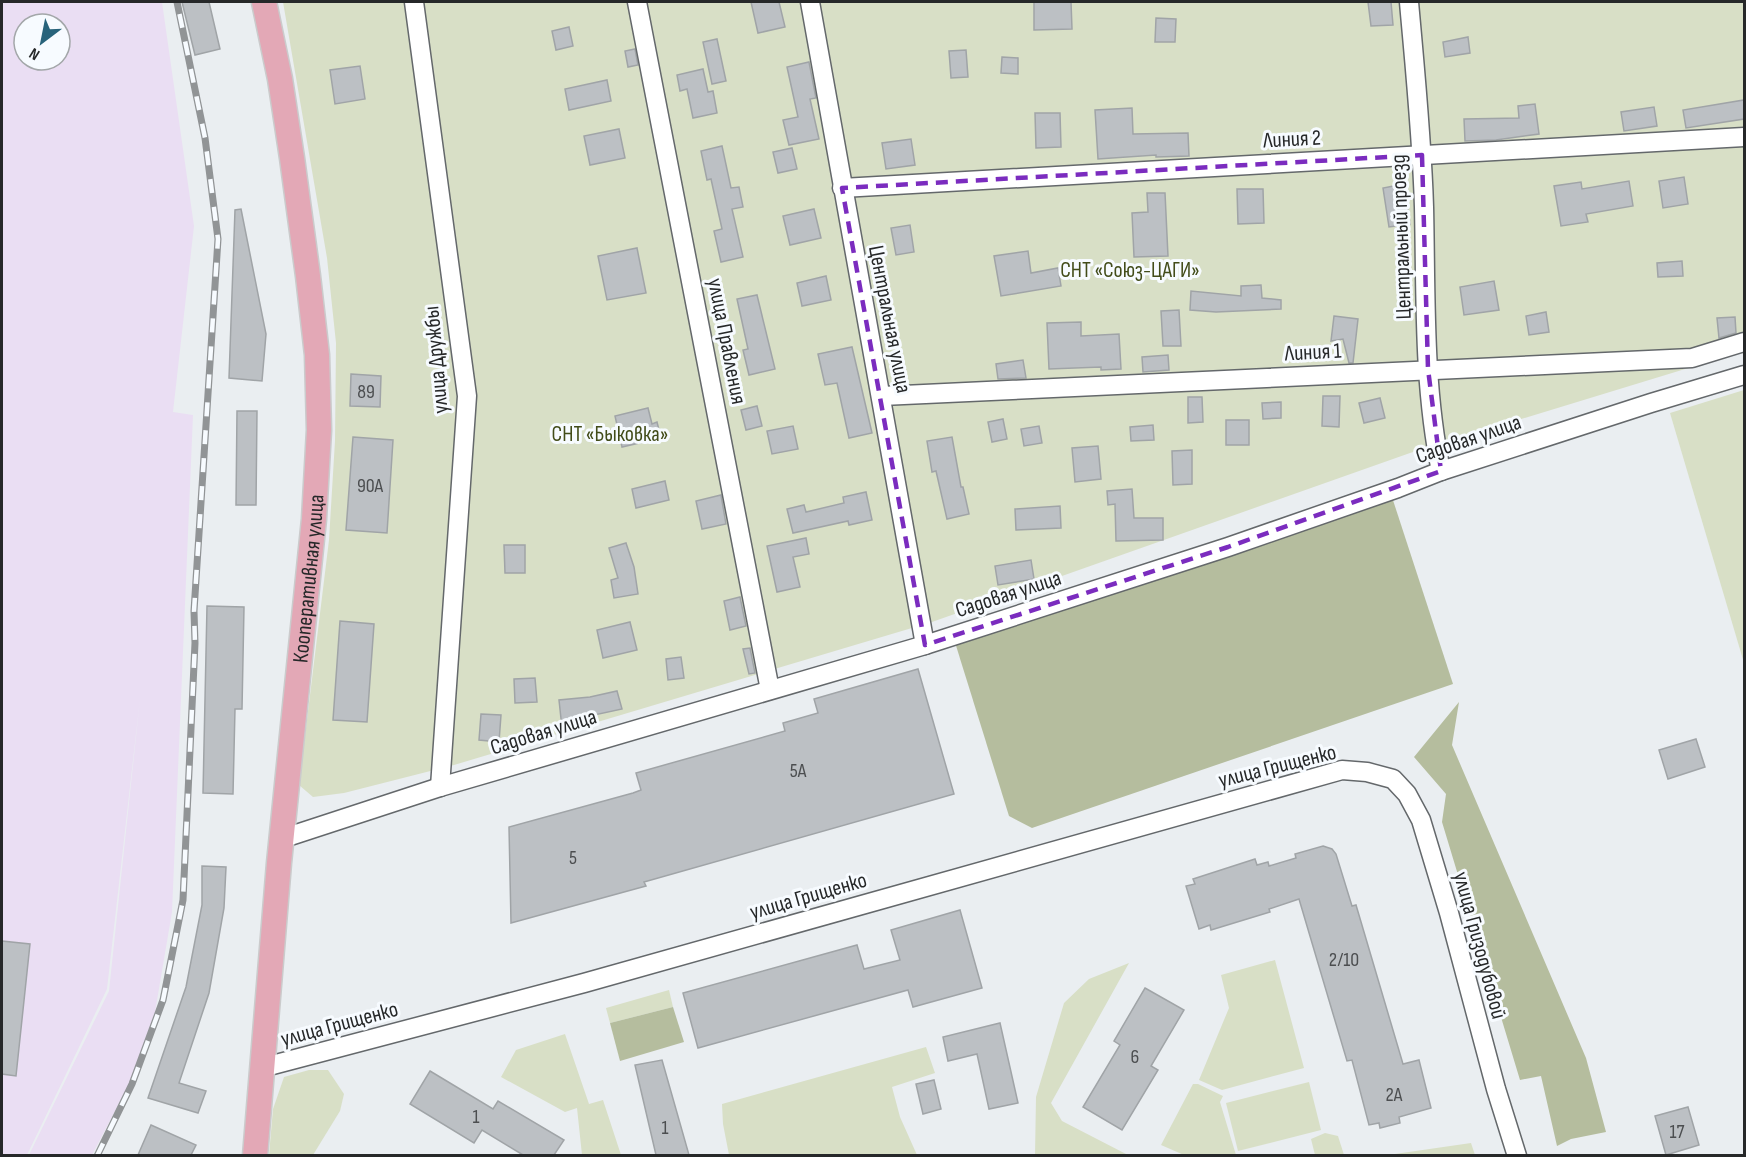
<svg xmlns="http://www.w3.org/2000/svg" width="1746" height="1157" font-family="'Sofia Sans Condensed',sans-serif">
  <rect width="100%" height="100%" fill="#eaeef1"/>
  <!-- industrial -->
  <path fill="#eadef3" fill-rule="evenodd" d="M2,2h160l32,224 -21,186 20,3 -21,497 -17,100 -25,70 -38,73h-63l80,-164 31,-292 -33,290 -80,166 -25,1zM24,24h36v36h-36z"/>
  <!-- green -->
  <g fill="#d8dfc6">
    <path d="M283,2h1461v349l-334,102 -478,169 -478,143 -110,28 -31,4 -14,-12 30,-245 6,-99 1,-98 -9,-85z"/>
    <path d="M1744,390v273l-74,-250z"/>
    <path d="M1275,960l29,108 -82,22 -23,-10 30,-72 -8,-33z"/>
    <path d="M1129,963l-78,140 11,18 66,34h-93l1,-58 28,-94 25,-24z"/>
    <path d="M669,990l4,17 -63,16 -4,-15z"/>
    <path d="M565,1034l24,70 14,-4 18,55h-39l-5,-47 -12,4 -64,-35 15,-27z"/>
    <path d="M926,1047l9,26 -43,14 8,30 17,38h-188l-6,-31 -1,-20z"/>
    <path d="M309,1070h19l16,24 -4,17 -27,44h-44l4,-46 11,-32z"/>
    <path d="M1309,1082l12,48 -83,21 -12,-48z"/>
    <path d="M1193,1084h5l25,12 -3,6 16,53h-52l-23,-10z"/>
    <path d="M1325,1133l13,3 6,19h-29l-4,-16z"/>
    <path d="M1471,1143l4,12h-87z"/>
  </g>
  <!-- forest -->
  <g fill="#b5bd9e">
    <path d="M1390,491l63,193 -421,144 -23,-12 -56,-180z"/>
    <path d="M1459,702l-7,43 134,313 20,74 -35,7 -14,7 -16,-70 -21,4 -78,-258 4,-28 -32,-37z"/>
    <path d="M673,1007l11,35 -64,19 -10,-38z"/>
  </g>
  <!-- building -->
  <g fill="#bcc0c4" stroke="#a0a4a7" stroke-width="1.5">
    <path d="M182,2h27l11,47 -25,6z"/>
    <path d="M751,2h28l6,25 -27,6z"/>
    <path d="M1034,2h37l1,27 -38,1z"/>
    <path d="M1368,2h23l2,23 -22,1z"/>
    <path d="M1156,18l20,1 -1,23h-20z"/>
    <path d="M569,27l4,19 -17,4 -4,-19z"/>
    <path d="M1468,37l2,16 -25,4 -2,-15z"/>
    <path d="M717,39l9,42 -14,3 -9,-42z"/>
    <path d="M635,49l3,16 -10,2 -3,-16z"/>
    <path d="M966,50l2,27 -17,1 -2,-27z"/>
    <path d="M1002,57l16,1v16l-17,-1z"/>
    <path d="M809,62l7,36 -6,1 9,40 -30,6 -6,-25 15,-3 -11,-50z"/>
    <path d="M360,66l5,33 -30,5 -5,-34z"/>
    <path d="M703,69l5,23 5,-1 4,22 -24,5 -6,-29 -7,2 -3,-16z"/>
    <path d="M607,80l4,21 -42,9 -4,-21z"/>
    <path d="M1744,100v19l-58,9 -3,-18z"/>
    <path d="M1535,104l4,30 -43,6 -31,1 -1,-22 55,-1 -1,-12z"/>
    <path d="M1654,107l3,19 -33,5 -3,-19z"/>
    <path d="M1132,108l1,26 55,-1 1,23 -33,1v-2l-58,4 -3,-49z"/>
    <path d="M1035,113h25l1,34 -25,1z"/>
    <path d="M619,129l6,29 -35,7 -6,-29z"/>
    <path d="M911,139l4,26 -29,4 -4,-26z"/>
    <path d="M722,146l9,42 8,-1 4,20 -11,2 11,48 -22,5 -7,-31 8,-2 -11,-50 -4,1 -6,-29z"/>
    <path d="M792,148l5,21 -19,4 -5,-21z"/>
    <path d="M1684,177l4,27 -25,4 -4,-27z"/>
    <path d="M1629,181l4,25 -47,8 2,8 -27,4 -7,-40 27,-4 1,7z"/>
    <path d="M1404,184l6,40 -21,3 -6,-39z"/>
    <path d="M1237,189h26l1,34 -26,1z"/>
    <path d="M1147,193h18l3,63 -34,1 -2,-44 16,-1z"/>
    <path d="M241,209l25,125 -4,47 -33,-3 6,-168z"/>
    <path d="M814,209l7,29 -31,7 -7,-29z"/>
    <path d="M910,225l4,27 -18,3 -5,-27z"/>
    <path d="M637,248l9,45 -39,7 -9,-44z"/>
    <path d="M1028,251l3,22 27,-5 3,18 -60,10 -7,-40z"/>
    <path d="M1682,261l1,15 -25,1 -1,-14z"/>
    <path d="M826,276l5,24 -29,6 -5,-23z"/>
    <path d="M1494,281l5,29 -35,5 -4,-28z"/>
    <path d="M1261,285l1,13 19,2v9l-65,3 -26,-2 1,-19 50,5v-10z"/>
    <path d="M757,295l18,74 -26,6 -6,-25 5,-1 -11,-50z"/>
    <path d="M1179,310l2,36h-18l-2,-35z"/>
    <path d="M1546,312l3,20 -20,3 -3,-19z"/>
    <path d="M1334,316l24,3 -5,44h-4l-6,-24 -12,2z"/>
    <path d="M1735,317l1,16 -17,5 -2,-20z"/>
    <path d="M1081,322v14l38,-2 2,35 -20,1v-3l-52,2 -2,-46z"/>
    <path d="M852,347l20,86 -23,5 -12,-55 -12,2 -7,-31z"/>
    <path d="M1168,355l1,15 -26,2 -1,-15z"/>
    <path d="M1023,360l3,18 -28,1 -2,-15z"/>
    <path d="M351,374l30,2 -1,31 -30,-1z"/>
    <path d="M1323,396h17l-1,31 -17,-1z"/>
    <path d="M1188,397h14l1,25 -15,1z"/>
    <path d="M1380,398l5,20 -21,5 -5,-20z"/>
    <path d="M1281,402v16l-18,1 -1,-16z"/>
    <path d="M757,406l5,20 -16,4 -5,-20z"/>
    <path d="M648,408l4,16 5,-2 4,16 -39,9 -7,-31z"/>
    <path d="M237,411h20l-1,94h-20z"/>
    <path d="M1003,419l4,20 -15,3 -4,-20z"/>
    <rect x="1226" y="420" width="23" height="25"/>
    <path d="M1153,425l1,15 -23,1 -1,-14z"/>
    <path d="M793,426l5,23 -26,5 -5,-23z"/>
    <path d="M1039,426l3,17 -18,3 -3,-17z"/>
    <path d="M353,437l40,3 -6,93 -41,-3z"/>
    <path d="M952,437l9,50h2l6,27 -22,5 -11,-48 -4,1 -5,-31z"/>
    <path d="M1098,446l3,33 -26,3 -3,-34z"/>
    <path d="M1192,450v34l-19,1 -1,-34z"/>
    <path d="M665,481l4,19 -33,8 -4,-19z"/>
    <path d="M1132,489l2,29h29v22l-47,1 -1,-37 -7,1 -1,-14z"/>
    <path d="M866,492l6,28 -23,5 -1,-4 -55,12 -6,-24 17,-4 2,7 38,-9 -1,-6z"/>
    <path d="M721,495l5,29 -24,5 -6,-28z"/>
    <path d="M1060,506l1,22 -45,2 -1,-21z"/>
    <path d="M806,538l3,16 -16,3 7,30 -23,5 -10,-46z"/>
    <path d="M626,543l8,24 4,27 -24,4 -3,-18 7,-2 -9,-30z"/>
    <path d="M504,545h21v28h-20z"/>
    <path d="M1031,560l3,19 -36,6 -3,-19z"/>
    <path d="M740,597l6,29 -16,4 -6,-29z"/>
    <path d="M207,606l37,1 -2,102h-7l-2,85 -30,-1z"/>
    <path d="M340,621l34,3 -7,98 -34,-2z"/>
    <path d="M630,622l7,28 -34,8 -6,-28z"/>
    <path d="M750,648l5,25 -6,1 -6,-25z"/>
    <path d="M681,657l3,21 -16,2 -2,-21z"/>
    <path d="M918,669l36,125 -310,88 2,4 -135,37 -2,-96 124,-34 8,-3 -5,-17 149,-42 -2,-8 35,-10 -4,-14z"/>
    <path d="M535,678l2,24 -22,1 -1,-24z"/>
    <path d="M617,691l5,18 -42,9v8l-18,2 -3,-28 31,-3z"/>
    <path d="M481,714l20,1 -2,27 -20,-2z"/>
    <path d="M1696,739l9,28 -37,12 -9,-29z"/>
    <path d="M1323,846l9,3 4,5 16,52 4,-1 47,159 16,-4 12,48 -32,9 1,6 -20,5 -1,-5 -10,2 -17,-65 -5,1 -48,-162 -30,10 1,3 -59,18 -1,-5 -11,4 -13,-43 9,-2 -2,-5 62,-20 2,6 11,-3 1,4 27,-8 -1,-4z"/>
    <path d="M202,866l24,1 -2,41 -15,85 -30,90 27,8 -8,22 -50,-15 38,-111 16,-82z"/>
    <path d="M960,910l22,78 -69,19 -5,-17 -210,58 -15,-55 174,-48 7,24 36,-9 -9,-30z"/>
    <path d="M2,941l28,3 -14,132 -14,-2z"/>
    <path d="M1145,988l39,22 -33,56 7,4 -36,60 -39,-23 37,-62 -6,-4z"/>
    <path d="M1000,1023l18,80 -29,6 -12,-55 -29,7 -5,-24z"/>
    <path d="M662,1060l27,95h-33l-21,-90z"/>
    <path d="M430,1071l63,38 5,-8 66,39 -10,15h-31l-41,-25 -8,13 -64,-39z"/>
    <path d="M934,1080l7,29 -18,5 -7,-30z"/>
    <path d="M1688,1107l11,38 -33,10 -11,-39z"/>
    <path d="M151,1125l45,20 -5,10h-53z"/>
  </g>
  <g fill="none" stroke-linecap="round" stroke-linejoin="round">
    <!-- minor casing -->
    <g stroke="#64686b" stroke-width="21">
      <g id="minor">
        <path d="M414,2l53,394 -27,391"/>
        <path d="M637,2l133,688"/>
        <path d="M810,2l115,643"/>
        <path d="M1409,2c6,68 13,136 15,205 2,87 -1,178 17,264"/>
        <path d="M842,188l902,-51"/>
        <path d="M882,396l810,-38 52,-16"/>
        <path d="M281,839l159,-52 485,-142 303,-98 170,-59 43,-17 210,-68 93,-28"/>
        <path d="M261,1068l323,-85 758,-213 25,2 26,7 14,15 14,26 28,93 47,176 21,67"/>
      </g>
    </g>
    <!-- major casing -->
    <g stroke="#cbcbcc" stroke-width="27">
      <g id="major">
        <path id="s1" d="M255,1156l24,-293 35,-344 5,-89 -2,-75 -9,-79 -16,-118 -12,-79 -16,-77"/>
      </g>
    </g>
    <!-- minor -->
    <use href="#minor" stroke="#fff" stroke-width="18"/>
    <!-- major -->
    <use href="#major" stroke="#e3a8b6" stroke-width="24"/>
    <!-- rail casing -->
    <g stroke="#919496" stroke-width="7">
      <path id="rail" d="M97,1156l35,-72 31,-84 20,-100 12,-257 -1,-32 24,-372 -13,-101 -28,-136"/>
    </g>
    <!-- rail -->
    <use href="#rail" stroke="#f7fbff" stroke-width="4.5" stroke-dasharray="14" stroke-linecap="butt"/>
  </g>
  <!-- marked area -->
  <path fill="none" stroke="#7b2cbf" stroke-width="4.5" stroke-dasharray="12 8" stroke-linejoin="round" d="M1422,155l6,214 13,102 -213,76 -303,98 -83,-457z"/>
  <g text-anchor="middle" stroke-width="6" stroke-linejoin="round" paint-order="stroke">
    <!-- number labels -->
    <g font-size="20" fill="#4c4e50">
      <text x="366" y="398">89</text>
      <text x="370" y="492">90А</text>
      <text x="798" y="777">5А</text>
      <text x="573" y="864">5</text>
      <text x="1344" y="966">2/10</text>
      <text x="1135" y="1063">6</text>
      <text x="1394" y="1101">2А</text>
      <text x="476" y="1123">1</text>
      <text x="665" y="1134">1</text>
      <text x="1677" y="1138">17</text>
    </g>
    <!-- street labels -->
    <g font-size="22" fill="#262829" stroke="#f7fbff">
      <text transform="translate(1292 138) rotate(-3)" y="8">Линия 2</text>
      <text transform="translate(1400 237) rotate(-92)" y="8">Центральный проезд</text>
      <text transform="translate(891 319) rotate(79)" y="8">Центральная улица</text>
      <text transform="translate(728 341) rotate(79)" y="8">улица Правления</text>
      <text transform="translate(1313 351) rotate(-3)" y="8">Линия 1</text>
      <text transform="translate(435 360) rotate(-95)" y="8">улица Дружбы</text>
      <text transform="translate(1468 438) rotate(-19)" y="8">Садовая улица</text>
      <text dy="8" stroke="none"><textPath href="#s1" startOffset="580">Кооперативная улица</textPath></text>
      <text transform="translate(1008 593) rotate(-18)" y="8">Садовая улица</text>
      <text transform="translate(543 731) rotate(-17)" y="8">Садовая улица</text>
      <text transform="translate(1277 765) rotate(-14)" y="8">улица Грищенко</text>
      <text transform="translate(808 895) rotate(-16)" y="8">улица Грищенко</text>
      <text transform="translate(1481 945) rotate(75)" y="8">улица Гризодубовой</text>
      <text transform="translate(339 1023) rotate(-15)" y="8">улица Грищенко</text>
    </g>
    <!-- park labels -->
    <g font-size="22" fill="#424c19" stroke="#f7fbff">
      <text x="1130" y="277">СНТ «Союз-ЦАГИ»</text>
      <text x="610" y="441">СНТ «Быковка»</text>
    </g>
  </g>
  <!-- border -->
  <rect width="1746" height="1157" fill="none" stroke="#262829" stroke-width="6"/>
  <!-- north arrow -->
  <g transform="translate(42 42) rotate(212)"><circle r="28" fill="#f7fbff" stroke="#a3a7a9" stroke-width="1.5"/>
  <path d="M0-4.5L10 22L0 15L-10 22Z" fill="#28637b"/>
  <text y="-9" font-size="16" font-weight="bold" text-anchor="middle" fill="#262829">N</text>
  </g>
</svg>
